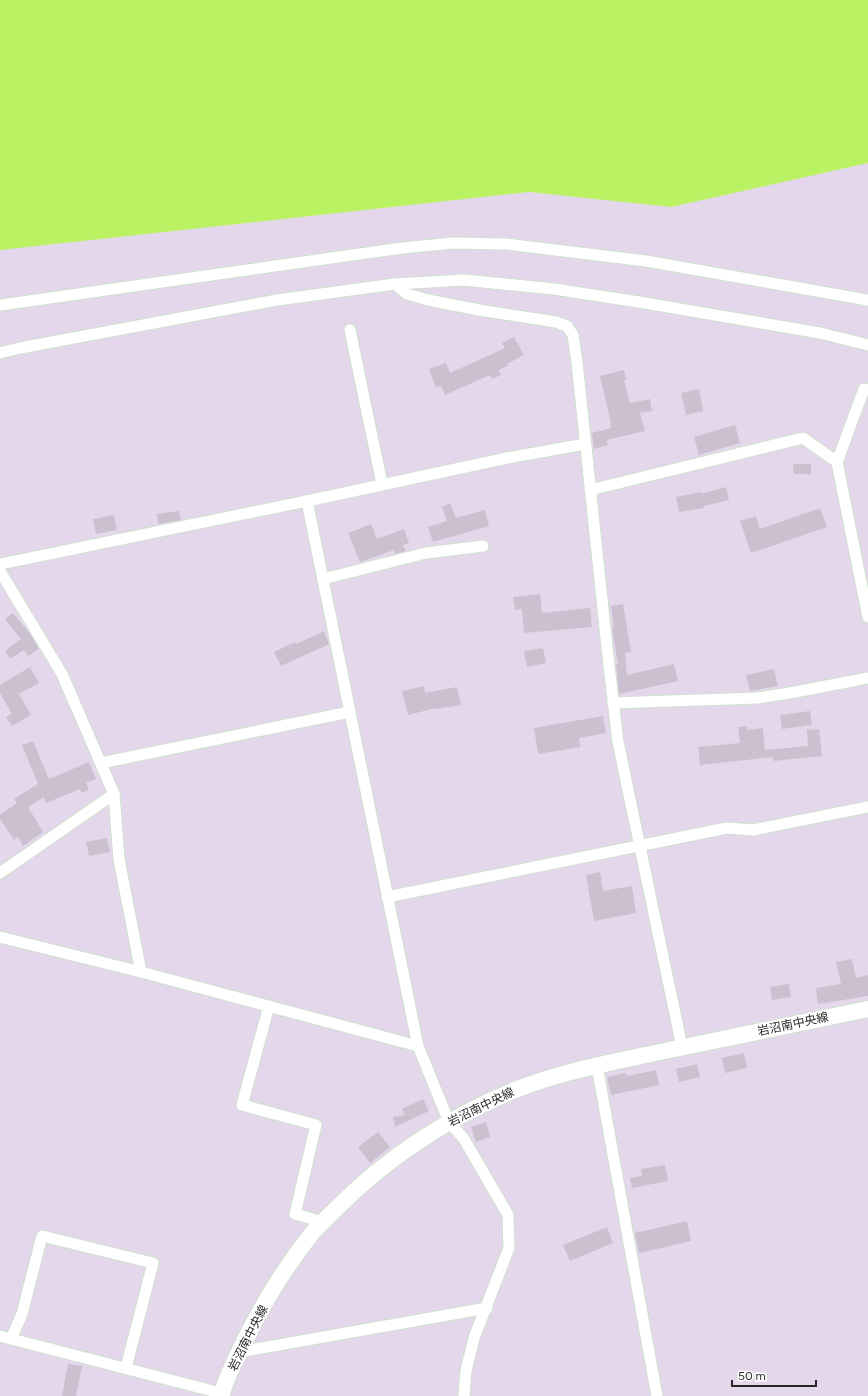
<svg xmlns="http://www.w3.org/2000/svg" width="868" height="1396" font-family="Figtree,'Noto Sans JP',sans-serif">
  <rect width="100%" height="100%" fill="#e5d7eb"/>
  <!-- water -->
  <path fill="#baf264" d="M0,0h868v163l-197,44 -142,-15 -529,58z"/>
  <!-- building -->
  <g fill="#cbc0cf">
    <path d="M514,337l10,18 -17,9 1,2 -9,4 2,5 -9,4 -2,-4 -45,20 -4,-9 -5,2 -7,-19 17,-6 4,10 55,-25 -3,-5z"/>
    <path d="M624,370l2,10h-2l6,23 20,-4 2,12 -12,2 5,18 -38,9 1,5 -14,4 -2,-16 19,-5 -1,-4 1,-1 -11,-47z"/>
    <path d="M699,389l4,22 -17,4 -5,-22z"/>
    <path d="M735,425l5,18 -41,12 -5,-18z"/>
    <path d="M793,464h18v10h-17z"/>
    <path d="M726,487l3,13 -25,6v2l-25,4 -3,-15 25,-5v2z"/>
    <path d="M450,503l6,15 29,-8 4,16 -56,16 -5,-15 19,-6 -5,-14z"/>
    <path d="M820,508l7,19 -76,26 -11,-32 16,-5 4,13z"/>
    <path d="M179,511l2,9 -23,4 -1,-10z"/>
    <path d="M114,515l3,15 -21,4 -3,-15z"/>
    <path d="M371,524l6,15 27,-10 5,14 -6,2 3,6 -11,3 -1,-4 -34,12 -12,-29z"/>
    <path d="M540,594l2,19 48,-5 2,19 -68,6 -2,-24 -7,1 -2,-13z"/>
    <path d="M623,604l8,48 -6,1 2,22 47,-11 4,17 -59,13 -3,-30h2l-6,-36 2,-1 -3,-21z"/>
    <path d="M13,613l17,21 9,15 -11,7 -4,-6 -14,9 -5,-8 16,-12 -16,-20z"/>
    <path d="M324,631l5,13 -48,22 -7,-14 21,-10 1,2z"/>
    <path d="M543,648l3,15 -19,4 -3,-16z"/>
    <path d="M30,667l9,16 -20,11 12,21 -19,11 -6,-9 6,-3 -12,-21v-8z"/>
    <path d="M774,669l4,17 -28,5 -4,-16z"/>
    <path d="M424,686l1,7 32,-6 4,18 -25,4v-1l-28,7 -6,-24z"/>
    <path d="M810,711l2,14 -30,4 -2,-14z"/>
    <path d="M603,716l3,17 -27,5 1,9 -42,7 -4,-26z"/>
    <path d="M747,726v4l16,-2 2,22 43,-4 -1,-16 12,-1 3,27 -48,5 -1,-4 -73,8 -2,-18 42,-4 -2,-16z"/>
    <path d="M33,741l16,38 40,-17 7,17 -10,4 3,7 -8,3 -1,-4 -34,14 -2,-6 -16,10 15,25 -20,14 -5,-9 -4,3 -14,-21v-4l17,-12 -3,-4 24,-15 -16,-39z"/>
    <path d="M107,838l3,14 -21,4 -3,-14z"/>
    <path d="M600,872l3,19 29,-5 4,27 -42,8 -8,-46z"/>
    <path d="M852,959l4,19 12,-3v21l-50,8 -2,-16 25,-4 -5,-22z"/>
    <path d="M789,984l2,13 -19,3 -2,-13z"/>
    <path d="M744,1053l3,15 -22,5 -3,-15z"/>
    <path d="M697,1064l3,13 -21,5 -3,-13z"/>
    <path d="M656,1070l3,15 -48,10 -4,-18 19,-4 1,3z"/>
    <path d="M423,1099l6,12 -34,16 -2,-10 12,-2 -3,-6z"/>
    <path d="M486,1122l4,15 -14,5 -5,-15z"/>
    <path d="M378,1132l12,15 -20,16 -12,-16z"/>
    <path d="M665,1165l3,16 -36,7 -2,-10 12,-2 -1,-7z"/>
    <path d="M687,1221l4,20 -52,12 -4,-20z"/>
    <path d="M607,1227l6,16 -43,18 -7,-16z"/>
    <path d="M68,1364l14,2 -6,30h-14z"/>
  </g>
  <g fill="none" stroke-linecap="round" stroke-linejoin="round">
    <!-- street casing -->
    <g stroke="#cee1cd" stroke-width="13">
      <g id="street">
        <path d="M395,284l12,10 21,6 51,10 77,12 11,4 6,9 4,27 32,304 9,76 64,305"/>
        <path d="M0,305l402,-57 51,-5 53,1 140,17 222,39"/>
        <path d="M350,330l32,154"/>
        <path d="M0,353l20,-5 257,-48 118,-16 69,-4 90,9 85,13 181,31 48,12"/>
        <path d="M837,462l27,-73 4,1"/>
        <path d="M590,490l213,-52 34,24 31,155"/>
        <path d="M307,501l111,545 31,76 15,17 44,76 1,33 -35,90 -8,33 -2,25"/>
        <path d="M0,564l307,-63 200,-43 78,-14"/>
        <path d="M0,571l62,103 52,120 5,65 22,113"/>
        <path d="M323,579l103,-26 57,-7"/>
        <path d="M613,703l144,-5 33,-5 78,-15"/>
        <path d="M101,763l249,-51"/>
        <path d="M0,873l114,-79"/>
        <path d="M387,897l340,-69 26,2 115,-23"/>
        <path d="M0,937l141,35 277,74"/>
        <path d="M269,1006l-27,99 74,20 -21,89 28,8"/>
        <path d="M597,1066l60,330"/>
        <path d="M0,1336l221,57"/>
        <path d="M11,1339l11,-25 20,-78 111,27 -27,105"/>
        <path d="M239,1352l248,-44"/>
      </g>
    </g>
    <!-- secondary casing -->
    <g stroke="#cee1cd" stroke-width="18">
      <path id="secondary" d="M221,1396c7,-23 18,-45 29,-66 18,-35 39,-68 63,-98 7,-8 15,-15 23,-23 49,-50 114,-93 179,-119 45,-18 93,-27 140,-37 71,-15 142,-30 213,-44"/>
    </g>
    <!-- street -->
    <use href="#street" stroke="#fff" stroke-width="11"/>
    <!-- secondary -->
    <use href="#secondary" stroke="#fff" stroke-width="16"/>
  </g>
  <g text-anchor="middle" stroke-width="4" stroke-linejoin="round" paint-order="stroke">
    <!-- street labels -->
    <g font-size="12" fill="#272727" stroke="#fff">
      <text transform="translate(793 1024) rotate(-12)" y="4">岩沼南中央線</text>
      <text transform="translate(481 1107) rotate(-26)" y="4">岩沼南中央線</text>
      <text transform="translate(248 1338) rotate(-63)" y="4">岩沼南中央線</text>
    </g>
  </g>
  <!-- scale -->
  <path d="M732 1380v6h84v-6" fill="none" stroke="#272727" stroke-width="2"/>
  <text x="738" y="1380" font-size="12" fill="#272727" stroke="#ffffff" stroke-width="3" paint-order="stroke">50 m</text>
</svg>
